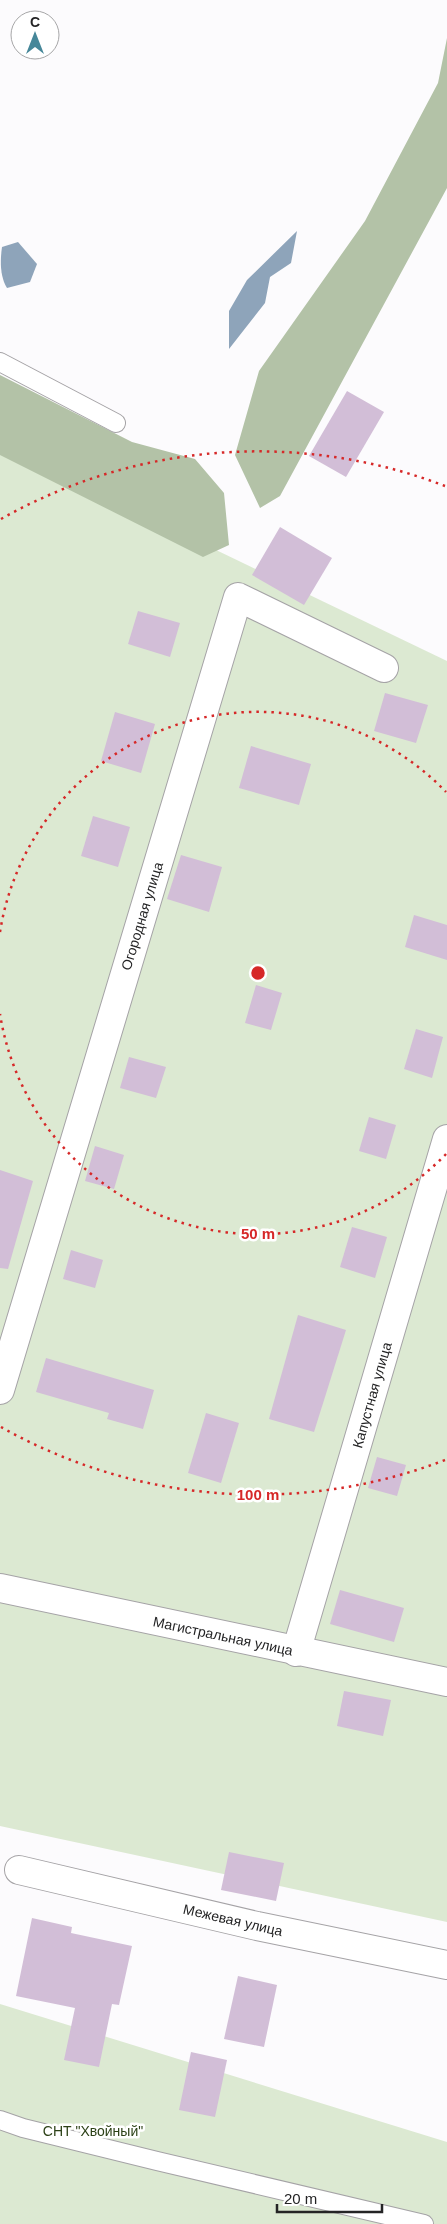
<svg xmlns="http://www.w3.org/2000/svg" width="447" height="2224" font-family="Arial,sans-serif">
  <rect width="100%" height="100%" fill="#fcfbfd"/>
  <!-- green -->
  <g fill="#dce9d2">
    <path d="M0,446l447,215v1261l-447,-96z"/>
    <path d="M0,2004l447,138v82h-447z"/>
  </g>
  <!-- forest -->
  <g fill="#b3c2a7">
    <path d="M447,38v150l-167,308 -20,12 -25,-53 24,-84 106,-150 73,-138z"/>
    <path d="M0,375l132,67 63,17 29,34 5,52 -26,12 -203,-102z"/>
  </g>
  <!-- water -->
  <g fill="#8ea4ba">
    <path d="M297,231l-6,32 -21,14 -5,26 -36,46v-38l18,-31z"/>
    <path d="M18,242l19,22 -7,18 -23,6c-7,-11 -7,-27 -5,-41z"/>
  </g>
  <!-- building -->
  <g fill="#d2bed7">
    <path d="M347,391l37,21 -38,65 -37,-21z"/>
    <path d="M280,527l52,31 -28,47 -52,-30z"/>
    <path d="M138,611l42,12 -10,34 -42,-13z"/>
    <path d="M385,693l43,12 -12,38 -42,-12z"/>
    <path d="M115,712l40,12 -14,49 -40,-12z"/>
    <path d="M251,746l60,18 -12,41 -60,-17z"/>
    <path d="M93,816l37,11 -12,40 -37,-11z"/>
    <path d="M181,855l41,12 -13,45 -42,-13z"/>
    <path d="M414,915l33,10v35l-42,-13z"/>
    <path d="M256,985l26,8 -11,37 -26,-7z"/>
    <path d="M416,1029l27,8 -11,41 -28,-9z"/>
    <path d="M129,1057l37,10 -10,31 -36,-10z"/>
    <path d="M369,1117l27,8 -10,34 -27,-8z"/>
    <path d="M95,1146l29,9 -10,34 -29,-8z"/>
    <path d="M0,1170l33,11 -25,88 -8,-1z"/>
    <path d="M352,1227l35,10 -12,41 -35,-11z"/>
    <path d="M71,1250l32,10 -8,28 -32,-9z"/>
    <path d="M298,1315l48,15 -32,102 -45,-13z"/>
    <path d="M46,1358l108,32 -11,39 -36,-10 2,-6 -73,-21z"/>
    <path d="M206,1413l33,10 -18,60 -33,-10z"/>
    <path d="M377,1457l29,8 -9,31 -29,-8z"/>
    <path d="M340,1590l64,18 -10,34 -64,-18z"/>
    <path d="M344,1691l47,9 -8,36 -46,-10z"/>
    <path d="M229,1852l55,11 -8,38 -55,-11z"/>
    <path d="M32,1918l40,9 -1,6 61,13 -13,59 -7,-1 -13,63 -35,-7 11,-52 -59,-12z"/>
    <path d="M238,1976l39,9 -13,62 -40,-8z"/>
    <path d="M191,2052l36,8 -12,57 -36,-7z"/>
  </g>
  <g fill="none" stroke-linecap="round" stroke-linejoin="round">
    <!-- service casing -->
    <g stroke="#a5a3a6" stroke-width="20">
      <g id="service">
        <path d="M0,362l116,61"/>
        <path d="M0,2120l23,8 134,33 267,63"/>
      </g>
    </g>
    <!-- minor casing -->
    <g stroke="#a5a3a6" stroke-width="30">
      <g id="minor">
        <path d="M0,1390l238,-793 146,71"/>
        <path d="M0,1588l447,94"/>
        <path d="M296,1652l151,-513"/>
        <path d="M19,1870l238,56 190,39"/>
      </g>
    </g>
    <!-- service -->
    <use href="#service" stroke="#fff" stroke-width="18"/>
    <!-- minor -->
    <use href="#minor" stroke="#fff" stroke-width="28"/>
  </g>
  <!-- distance rings -->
  <g fill="none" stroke="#d62828" stroke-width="2.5" stroke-dasharray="2.5 5">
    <path d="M446 1154A261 261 0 0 1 0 1014M0 932A261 261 0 0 1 446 792"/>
    <path d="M445 1460A522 522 0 0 1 1 1427M1 519A522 522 0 0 1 445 486"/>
  </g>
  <g text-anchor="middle" stroke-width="5" stroke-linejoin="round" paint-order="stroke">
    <!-- street labels -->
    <g font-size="14" fill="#242425" stroke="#fff">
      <text transform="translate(142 916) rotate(-73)" y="5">Огородная улица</text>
      <text transform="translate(372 1395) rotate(-74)" y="5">Капустная улица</text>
      <text transform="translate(223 1636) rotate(12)" y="5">Магистральная улица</text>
      <text transform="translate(233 1920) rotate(13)" y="5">Межевая улица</text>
    </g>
    <!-- park labels -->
    <g font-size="14" fill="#2c4117" stroke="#fff">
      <text x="93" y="2136">СНТ "Хвойный"</text>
    </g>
  </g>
  <circle cx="258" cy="973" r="8" fill="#d62828" stroke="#fff" stroke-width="2.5"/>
  <g font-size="15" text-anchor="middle" font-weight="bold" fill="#d62828" stroke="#fff" stroke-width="5" stroke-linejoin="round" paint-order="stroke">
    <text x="258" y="1239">50 m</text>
    <text x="258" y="1500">100 m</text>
  </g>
  <!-- north arrow -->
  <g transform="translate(35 35)"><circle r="24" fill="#ffffff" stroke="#a7a7a8"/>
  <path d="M0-4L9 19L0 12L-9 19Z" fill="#468799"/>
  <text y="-8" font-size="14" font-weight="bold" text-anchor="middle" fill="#242425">С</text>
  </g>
  <!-- scale -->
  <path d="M277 2204v8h105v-8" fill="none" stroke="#242425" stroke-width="2.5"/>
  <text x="284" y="2204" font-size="15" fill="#242425" stroke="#ffffff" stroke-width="4" paint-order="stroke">20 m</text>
</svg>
